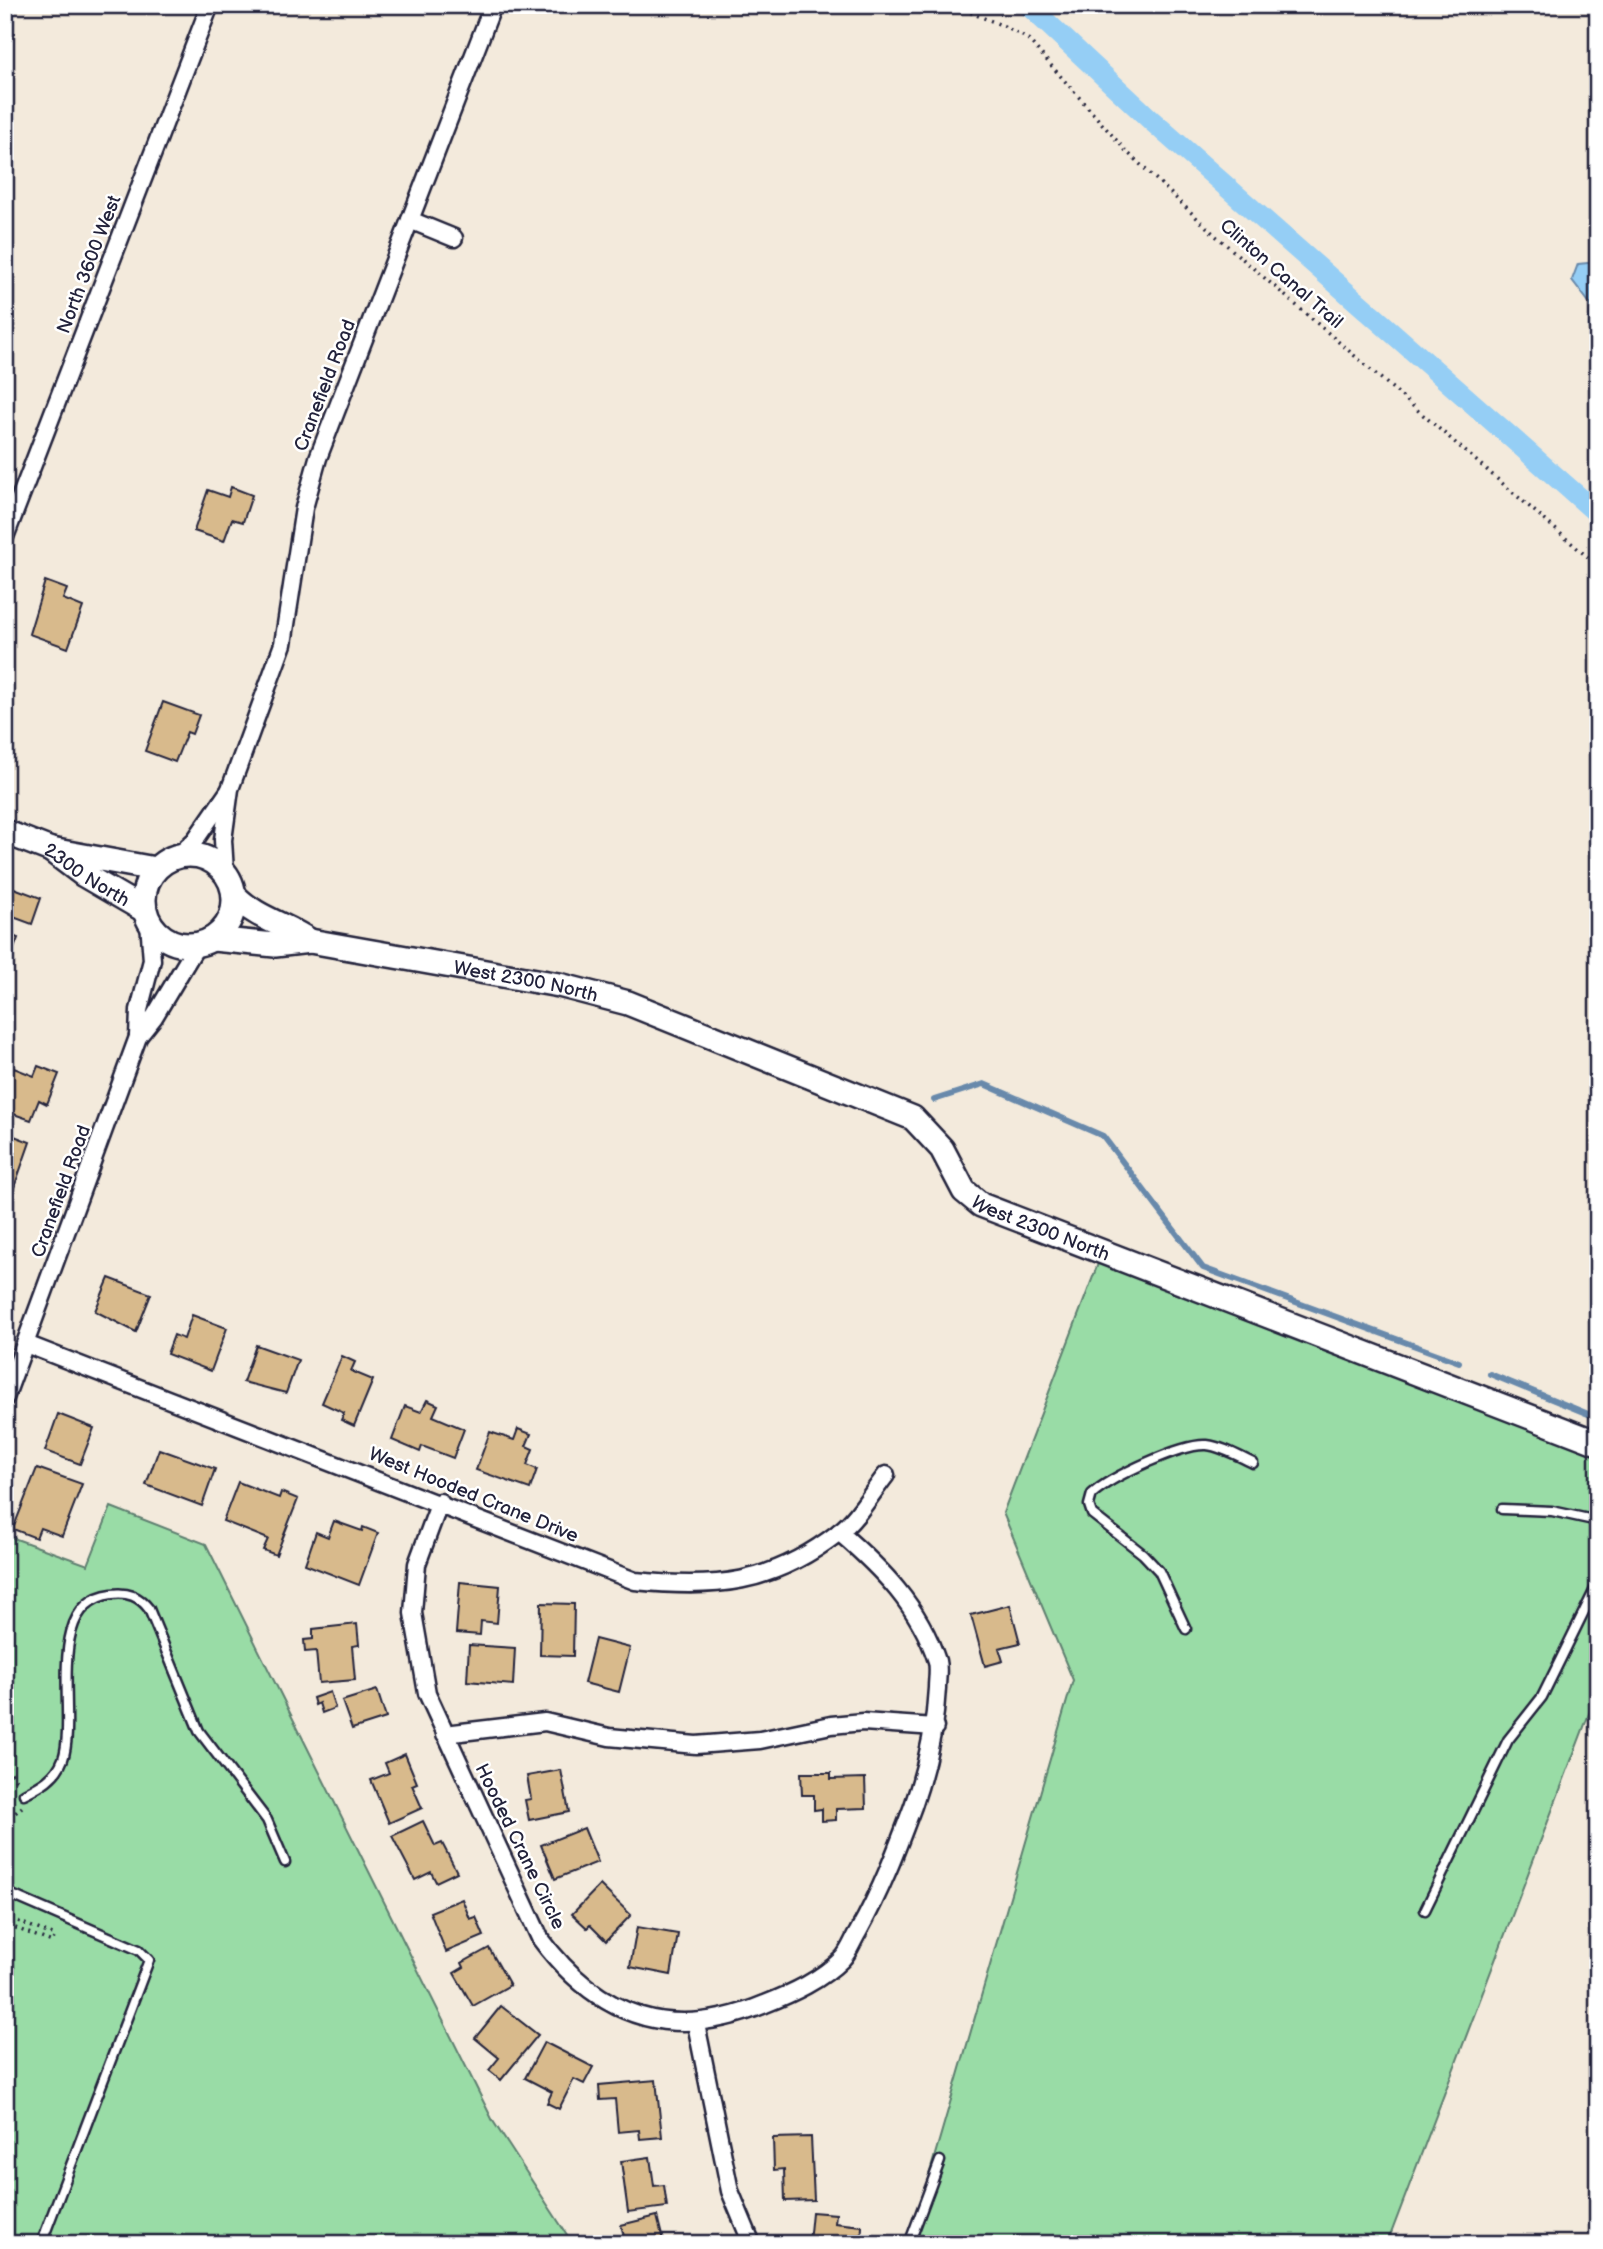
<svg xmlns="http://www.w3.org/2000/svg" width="1603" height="2249" font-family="'Balsamiq Sans',sans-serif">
  <rect width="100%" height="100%" fill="#f3eadc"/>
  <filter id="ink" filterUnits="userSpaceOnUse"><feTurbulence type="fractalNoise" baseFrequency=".0143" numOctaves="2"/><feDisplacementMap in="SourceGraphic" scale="14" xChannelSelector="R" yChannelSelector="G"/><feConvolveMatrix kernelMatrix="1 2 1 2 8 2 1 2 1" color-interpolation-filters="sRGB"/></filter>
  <g filter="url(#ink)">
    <!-- green -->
    <g fill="#99dca6" stroke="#5e7f70" stroke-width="2">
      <path d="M1099,1261l499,194v235l-211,554h-478l164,-564 -70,-167z"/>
      <path d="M111,1507l95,37 287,577 80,123h-568v-709l83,30z"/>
    </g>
    <!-- water -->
    <path fill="#95cef5" stroke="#6789ab" stroke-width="2" d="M1598,262v74l-9,-7 2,-24 -19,-25 6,-16z"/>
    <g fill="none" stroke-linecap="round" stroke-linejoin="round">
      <!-- stream -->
      <g stroke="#6789ab" stroke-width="6">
        <path d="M934,1100l50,-16 119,52 100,132 256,94"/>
        <path d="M1490,1374l108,44"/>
      </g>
      <!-- canal -->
      <path stroke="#95cef5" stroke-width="21" d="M1028,5l124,116 446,393"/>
    </g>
    <!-- building -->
    <g fill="#d8ba8c" stroke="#22223b" stroke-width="2">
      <path d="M231,487l21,8 -9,27 -11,-3 -8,22 -30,-10 14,-41 20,7z"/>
      <path d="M45,581l22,8 -4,10 20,8 -15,41 -39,-14z"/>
      <path d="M163,702l36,13 -7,19 -5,-2 -12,30 -30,-11z"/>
      <path d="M14,888l27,10 -9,26 -27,-10z"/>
      <path d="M5,933l13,5 -8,21 -5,-2z"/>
      <path d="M38,1066l21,8 -12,30 -8,-4 -8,20 -26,-9v-21l9,-22 20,8z"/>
      <path d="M9,1134l21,8 -19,54 -6,-2v-51z"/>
      <path d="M109,1278l42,16 -15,38 -41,-21z"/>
      <path d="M192,1315l35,13 -16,43 -44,-17 7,-19 10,4z"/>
      <path d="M256,1345l42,15 -12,33 -43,-11z"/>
      <path d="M342,1356l13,6 -4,9 22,9 -19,46 -13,-6 3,-7 -22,-10z"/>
      <path d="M427,1400l11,5 -5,11 31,13 -11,29 -31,-12 -2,6 -28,-12 13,-34 16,6z"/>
      <path d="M58,1414l36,14 -14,36 -35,-13z"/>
      <path d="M518,1429l13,5 -5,12 7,3 -6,16 10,4 -7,20 -54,-19 14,-38 24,8z"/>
      <path d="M159,1449l56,20 -13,37 -56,-21z"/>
      <path d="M37,1468l45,16 -20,52 -22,-8 -4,10 -23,-9z"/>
      <path d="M238,1482l41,16 2,-6 17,7 -22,56 -13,-5 5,-11 -45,-18z"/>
      <path d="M334,1521l28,10 1,-4 15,6 -19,52 -54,-21 11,-32 12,5z"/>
      <path d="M460,1582l40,4 -3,37 -16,-2 -1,14 -24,-2z"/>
      <path d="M541,1603l33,1 -1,52 -33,-1z"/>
      <path d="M1010,1605l10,38 -21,5 4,13 -18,5 -14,-51z"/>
      <path d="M357,1624l2,21 -7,1 3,34 -36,3 -3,-32 -11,1 -1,-12 9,-1v-10z"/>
      <path d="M595,1639l35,9 -11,44 -35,-9z"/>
      <path d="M469,1645l46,3 -2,37 -46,-4z"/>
      <path d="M377,1690l9,28 -34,11 -10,-28z"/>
      <path d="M330,1692l5,16 -13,5 -3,-10 -4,2 -2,-7z"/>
      <path d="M405,1754l12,29 -5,2 10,23 -33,15 -18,-43 18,-7 -4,-10z"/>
      <path d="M561,1770l8,42 -40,8 -4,-20 6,-1 -4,-23z"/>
      <path d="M801,1773h30v6l34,-1 1,30 -30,1v11l-14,1v-12l-8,1v-15h-12z"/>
      <path d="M423,1821l12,25 7,-3 15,29 -21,10 -5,-10 -16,8 -23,-44z"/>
      <path d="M584,1828l14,34 -43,17 -14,-34z"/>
      <path d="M600,1885l31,30 -25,26 -16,-16 -3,3 -15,-14z"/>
      <path d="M462,1899l8,20 6,-2 8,19 -38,16 -16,-40z"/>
      <path d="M637,1927l41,7 -7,41 -41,-8z"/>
      <path d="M489,1948l21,37 -37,21 -19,-33 10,-6 -2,-4z"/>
      <path d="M501,2006l37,29 -37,45 -12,-10 10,-12 -24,-20z"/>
      <path d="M544,2042l49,25 -9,17 -10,-5 -15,30 -12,-6 5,-11 -27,-14z"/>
      <path d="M656,2080l6,57 -22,2 -1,-9 -21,2 -3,-33 -15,1 -1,-15z"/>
      <path d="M811,2137l3,63 -29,1 -1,-32 -10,1 -1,-32z"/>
      <path d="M650,2157l4,29 10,-1 3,22 -39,5 -7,-51z"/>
      <path d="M812,2212l24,2 -1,9 27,3 -1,18 -52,-1z"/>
      <path d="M657,2216l7,28h-38l-5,-19z"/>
    </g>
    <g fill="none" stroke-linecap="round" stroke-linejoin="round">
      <!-- lane casing -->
      <g stroke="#22223b" stroke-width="13">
        <g id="lane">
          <path d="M1502,1509l50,2 46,10"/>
          <path d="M1186,1629l-27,-58 -16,-17 -51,-40 -3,-9 3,-11c19,-17 90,-51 115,-49 16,2 31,11 46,18"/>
          <path d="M24,1794c16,-8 32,-16 39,-35 15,-43 -21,-157 49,-165 16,-2 27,2 37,15l50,122 68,89 18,42"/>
          <path d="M5,1892l134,58 10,10 -108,284"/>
          <path d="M1425,1910l83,-170 34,-43 56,-114"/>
          <path d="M909,2244l31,-83"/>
        </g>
      </g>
      <!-- street casing -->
      <g stroke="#22223b" stroke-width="21">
        <g id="street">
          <path d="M410,220l44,18"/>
          <path d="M5,537l205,-532"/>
          <path d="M178,856l17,-16 34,-49"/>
          <path d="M225,872l-2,-32 7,-51 53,-145 21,-136 14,-50 175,-453"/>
          <path d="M138,1037l1,-27 13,-50 -3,-37"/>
          <path d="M26,1344l609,237c80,8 136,4 203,-48 19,-14 33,-39 48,-58"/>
          <path d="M5,1398l133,-361 16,-20 43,-72"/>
          <path d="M440,1502l-23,62 -4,49 14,80 113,245c59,80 132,105 225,66 28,-11 56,-24 77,-45 7,-7 11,-19 16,-27 23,-41 39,-83 55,-126 14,-40 22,-76 24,-118 0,-9 2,-19 0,-27 -18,-55 -55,-92 -98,-129"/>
          <path d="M445,1734l100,-12 64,15 87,8 64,-5 71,-15 32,-3 72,5"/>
          <path d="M696,2024l34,167 22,53"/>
        </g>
      </g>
      <!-- secondary casing -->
      <g stroke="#22223b" stroke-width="28">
        <g id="secondary">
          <path id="s1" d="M5,832l46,18 33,25 60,35"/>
          <path d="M51,850l104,19"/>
          <circle cx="189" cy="900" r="45"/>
          <path d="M235,896c21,22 50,28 75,45"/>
          <path id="s2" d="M213,939l62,6 35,-4 249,44 69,18 285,115 29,31 22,42 17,14 617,238"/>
        </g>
      </g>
      <!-- path -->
      <g stroke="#22223b" stroke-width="3.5" stroke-dasharray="2 5" stroke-linecap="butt">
        <path d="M951,5l53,21 24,13 98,112 90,85 382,330"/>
        <path d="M5,1760l13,24"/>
        <path d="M5,1822l17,-15"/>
        <path d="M5,1916l50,20 -3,6 -47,-18"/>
      </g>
      <!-- lane -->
      <use href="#lane" stroke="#fff" stroke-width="8"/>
      <!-- street -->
      <use href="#street" stroke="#fff" stroke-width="16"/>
      <!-- secondary -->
      <use href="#secondary" stroke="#fff" stroke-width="23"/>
    </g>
  </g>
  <g text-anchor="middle" stroke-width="5" stroke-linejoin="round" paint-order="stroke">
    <!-- street labels -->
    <g font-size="19" fill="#22223b" stroke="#fff">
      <text transform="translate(88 264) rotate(-69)" y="7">North 3600 West</text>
      <text transform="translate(1282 273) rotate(41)" y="7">Clinton Canal Trail</text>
      <text transform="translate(324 385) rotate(-69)" y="7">Cranefield Road</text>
      <text dy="7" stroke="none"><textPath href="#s1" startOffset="93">2300 North</textPath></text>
      <text dy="7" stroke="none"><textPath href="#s2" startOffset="317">West 2300 North</textPath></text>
      <text transform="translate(60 1191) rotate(-70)" y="7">Cranefield Road</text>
      <text dy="7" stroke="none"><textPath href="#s2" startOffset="905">West 2300 North</textPath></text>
      <text transform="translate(474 1494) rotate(22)" y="7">West Hooded Crane Drive</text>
      <text transform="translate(521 1846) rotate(64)" y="7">Hooded Crane Circle</text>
    </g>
  </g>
  <!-- margin -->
  <rect width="1603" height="2249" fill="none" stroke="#fff" stroke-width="28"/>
  <rect x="14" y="14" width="1575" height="2221" fill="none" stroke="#22223b" stroke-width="2.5" filter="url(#ink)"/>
</svg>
